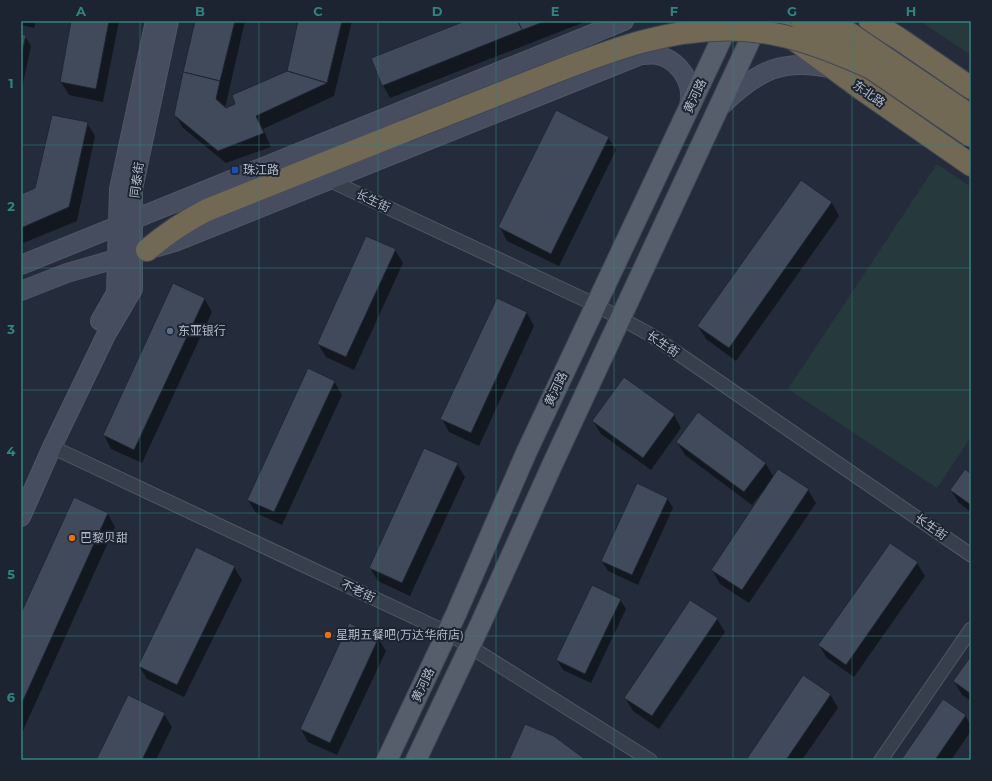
<svg xmlns="http://www.w3.org/2000/svg" width="992" height="781" font-family="Montserrat,'Noto Sans SC',sans-serif">
  <rect width="100%" height="100%" fill="#242c3c"/>
  <!-- green -->
  <g fill="#26393d">
    <path d="M920,21h51v34z"/>
    <path d="M937,164l34,23v250l-34,51 -149,-99z"/>
  </g>
  <!-- shadow -->
  <g fill="#0007">
    <path d="M21,21h15l-2,7 -13,-3z"/>
    <path d="M72,21h47l-16,81 -34,-7 -8,-13z"/>
    <path d="M197,21h48l-20,87 1,1 11,-4 51,-34 11,-50h53l-18,75 -71,33 8,18 -45,16 -43,-35 -8,-13z"/>
    <path d="M467,21h120l-197,77 -7,-13z"/>
    <path d="M21,35l4,1 6,10 -9,42 -1,-1z"/>
    <path d="M87,123l8,13 -18,85 -56,23v-49l15,-6z"/>
    <path d="M608,137l8,13 -57,116 -52,-25 -7,-14z"/>
    <path d="M801,181l31,22 7,13 -103,145 -30,-22 -8,-13z"/>
    <path d="M395,250l8,13 -49,107 -28,-13 -8,-13z"/>
    <path d="M174,285l30,13 8,14 -70,151 -31,-14 -7,-14z"/>
    <path d="M497,299l30,14 7,13 -55,120 -30,-14 -7,-13z"/>
    <path d="M334,381l8,14 -60,130 -26,-12 -8,-13z"/>
    <path d="M698,413l68,51 8,14 34,12 8,13 -67,100 -29,-19 -8,-14 52,-77 -2,-1 -10,13 -67,-50 -8,-13z"/>
    <path d="M674,415l7,13 -30,42 -50,-36 -8,-13z"/>
    <path d="M457,464l8,13 -55,119 -32,-15 -8,-13z"/>
    <path d="M971,475v37l-12,-9 -8,-13z"/>
    <path d="M667,498l6,10 -35,77 -30,-14 -6,-10z"/>
    <path d="M74,499l34,15 7,13 -94,208v-119z"/>
    <path d="M890,544l27,19 8,13 -71,101 -27,-19 -8,-13z"/>
    <path d="M234,567l8,13 -58,117 -37,-18 -8,-13z"/>
    <path d="M620,600l6,9 -35,74 -28,-13 -6,-10z"/>
    <path d="M717,619l8,13 -66,97 -26,-18 -8,-13z"/>
    <path d="M378,638l8,13 -49,104 -29,-13 -7,-13z"/>
    <path d="M971,658v43l-9,-6 -8,-14z"/>
    <path d="M830,694l8,14 -36,52h-55z"/>
    <path d="M164,714l8,13 -16,33h-59z"/>
    <path d="M965,715l6,11v5l-20,29h-48z"/>
  </g>
  <!-- building -->
  <g fill="#404a5b" stroke="#1f2633">
    <path d="M71,21h38l-13,68 -36,-7z"/>
    <path d="M195,21h40l-15,60 -37,-9z"/>
    <path d="M298,21h44l-15,62 -40,-12z"/>
    <path d="M465,21h53l4,9 -140,56 -11,-28z"/>
    <path d="M518,21h28l-24,9z"/>
    <path d="M21,34l5,1 -5,22z"/>
    <path d="M287,71l40,12 -71,33 8,17 -46,18 -44,-36 9,-43 37,9 -4,18 10,9 9,-4 -3,-9z"/>
    <path d="M556,110l53,27 -58,117 -53,-27z"/>
    <path d="M52,115l36,7 -19,85 -48,21v-34l14,-6z"/>
    <path d="M801,180l31,22 -103,146 -32,-22z"/>
    <path d="M366,236l30,13 -50,108 -29,-13z"/>
    <path d="M173,283l32,15 -71,152 -31,-15z"/>
    <path d="M497,298l30,14 -56,121 -31,-14z"/>
    <path d="M308,368l27,13 -61,131 -27,-12z"/>
    <path d="M624,377l51,37 -32,44 -51,-37z"/>
    <path d="M698,412l68,51 -22,29 -68,-50z"/>
    <path d="M424,448l34,15 -56,120 -33,-15z"/>
    <path d="M778,469l31,20 -67,101 -31,-20z"/>
    <path d="M965,469l6,5v31l-21,-15z"/>
    <path d="M637,483l31,15 -36,77 -31,-14z"/>
    <path d="M74,497l34,16 -87,192v-92z"/>
    <path d="M890,543l28,19 -72,103 -28,-20z"/>
    <path d="M196,547l39,19 -58,119 -39,-19z"/>
    <path d="M592,585l29,14 -36,75 -29,-14z"/>
    <path d="M690,600l28,18 -66,98 -28,-18z"/>
    <path d="M349,623l30,14 -49,106 -30,-14z"/>
    <path d="M971,656v38l-18,-13z"/>
    <path d="M803,675l28,19 -45,66h-40z"/>
    <path d="M128,695l37,18 -23,47h-46z"/>
    <path d="M943,699l23,16 -31,45h-34z"/>
    <path d="M525,724l29,12 32,24h-77z"/>
  </g>
  <g fill="none" stroke-linecap="round" stroke-linejoin="round">
    <!-- street casing -->
    <g stroke="#505764" stroke-width="15">
      <g id="street">
        <path d="M329,180l267,125 55,30 320,220"/>
        <path d="M52,447l396,186 202,127"/>
        <path d="M881,760l90,-131"/>
      </g>
    </g>
    <!-- secondary casing -->
    <g stroke="#505764" stroke-width="20">
      <g id="secondary">
        <path d="M721,106c36,-35 61,-49 113,-37"/>
        <path d="M21,265l603,-244"/>
        <path d="M21,291l46,-18 108,-31 466,-187c5,0 11,-1 16,0 17,3 32,20 33,38 1,5 -1,10 -1,15"/>
        <path d="M100,321l16,-28 3,-104 36,-168"/>
        <path d="M21,517l31,-70 54,-112 27,-46v-100l36,-168"/>
      </g>
    </g>
    <!-- primary casing -->
    <g stroke="#414855" stroke-width="22">
      <g id="primary">
        <path d="M387,760l69,-146 71,-163 203,-430"/>
        <path d="M416,760l64,-135 73,-162 206,-442"/>
      </g>
    </g>
    <!-- highway casing -->
    <g stroke="#404754" stroke-width="24">
      <g id="highway">
        <path d="M769,21l94,69 108,75"/>
        <path d="M870,21l28,17 73,50"/>
        <path d="M147,250c19,-16 38,-29 60,-40l198,-79"/>
      </g>
    </g>
    <!-- street -->
    <use href="#street" stroke="#383f4c" stroke-width="13"/>
    <!-- secondary -->
    <use href="#secondary" stroke="#464d5f" stroke-width="18"/>
    <!-- primary -->
    <use href="#primary" stroke="#565e6c" stroke-width="20"/>
    <!-- highway -->
    <use href="#highway" stroke="#726955" stroke-width="22"/>
    <!-- highway-bridge casing -->
    <g stroke="#404754" stroke-width="24" stroke-linecap="butt">
      <g id="highway-bridge">
        <path d="M802,21l35,24"/>
        <path d="M831,21l140,95"/>
        <path d="M864,63l107,73"/>
        <path d="M405,131c44,-17 88,-35 132,-52 66,-26 134,-54 207,-49 46,3 90,21 132,40"/>
      </g>
    </g>
    <!-- highway-bridge -->
    <use href="#highway-bridge" stroke="#726955" stroke-width="22"/>
  </g>
  <!-- grid -->
  <path fill="none" stroke="#308480" stroke-width="1" stroke-opacity="0.55" d="M140,21v739M259,21v739M378,21v739M496,21v739M614,21v739M733,21v739M852,21v739M21,145h950M21,268h950M21,390h950M21,513h950M21,636h950"/>
  <!-- markers -->
  <rect fill="#1a4fb4" stroke="#1d2431" stroke-width="1.5" x="231" y="166" width="8" height="8" rx="2"/>
  <circle fill="#5c6f8a" stroke="#1d2431" stroke-width="1.5" cx="170" cy="331" r="4"/>
  <g fill="#e8710a" stroke="#1d2431" stroke-width="1.5">
    <circle cx="72" cy="538" r="4"/>
    <circle cx="328" cy="635" r="4"/>
  </g>
  <g text-anchor="middle" stroke-width="4" stroke-linejoin="round" paint-order="stroke">
    <!-- street labels -->
    <g font-size="12" fill="#b3bac8" stroke="#1d2431">
      <text transform="translate(869 94) rotate(35)" y="4">东北路</text>
      <text transform="translate(695 96) rotate(-65)" y="4">黄河路</text>
      <text transform="translate(137 180) rotate(-82)" y="4">同泰街</text>
      <text transform="translate(373 201) rotate(25)" y="4">长生街</text>
      <text transform="translate(663 344) rotate(34)" y="4">长生街</text>
      <text transform="translate(556 389) rotate(-65)" y="4">黄河路</text>
      <text transform="translate(931 527) rotate(35)" y="4">长生街</text>
      <text transform="translate(358 591) rotate(25)" y="4">不老街</text>
      <text transform="translate(423 685) rotate(-65)" y="4">黄河路</text>
    </g>
    <!-- poi labels -->
    <g font-size="12" fill="#b3bac8" stroke="#1d2431" text-anchor="start">
      <text x="243" y="174">珠江路</text>
      <text x="178" y="335">东亚银行</text>
      <text x="80" y="542">巴黎贝甜</text>
      <text x="336" y="639">星期五餐吧(万达华府店)</text>
    </g>
  </g>
  <!-- border -->
  <rect width="992" height="781" fill="none" stroke="#1d2431" stroke-width="44"/>
  <rect x="22" y="22" width="948" height="737" fill="none" stroke="#308480" stroke-width="1.5"/>
  <g font-size="13" text-anchor="middle" font-weight="bold" fill="#308480">
    <text x="81" y="16">A</text>
    <text x="200" y="16">B</text>
    <text x="318" y="16">C</text>
    <text x="437" y="16">D</text>
    <text x="555" y="16">E</text>
    <text x="674" y="16">F</text>
    <text x="792" y="16">G</text>
    <text x="911" y="16">H</text>
    <text x="11" y="88">1</text>
    <text x="11" y="211">2</text>
    <text x="11" y="334">3</text>
    <text x="11" y="456">4</text>
    <text x="11" y="579">5</text>
    <text x="11" y="702">6</text>
  </g>
</svg>
